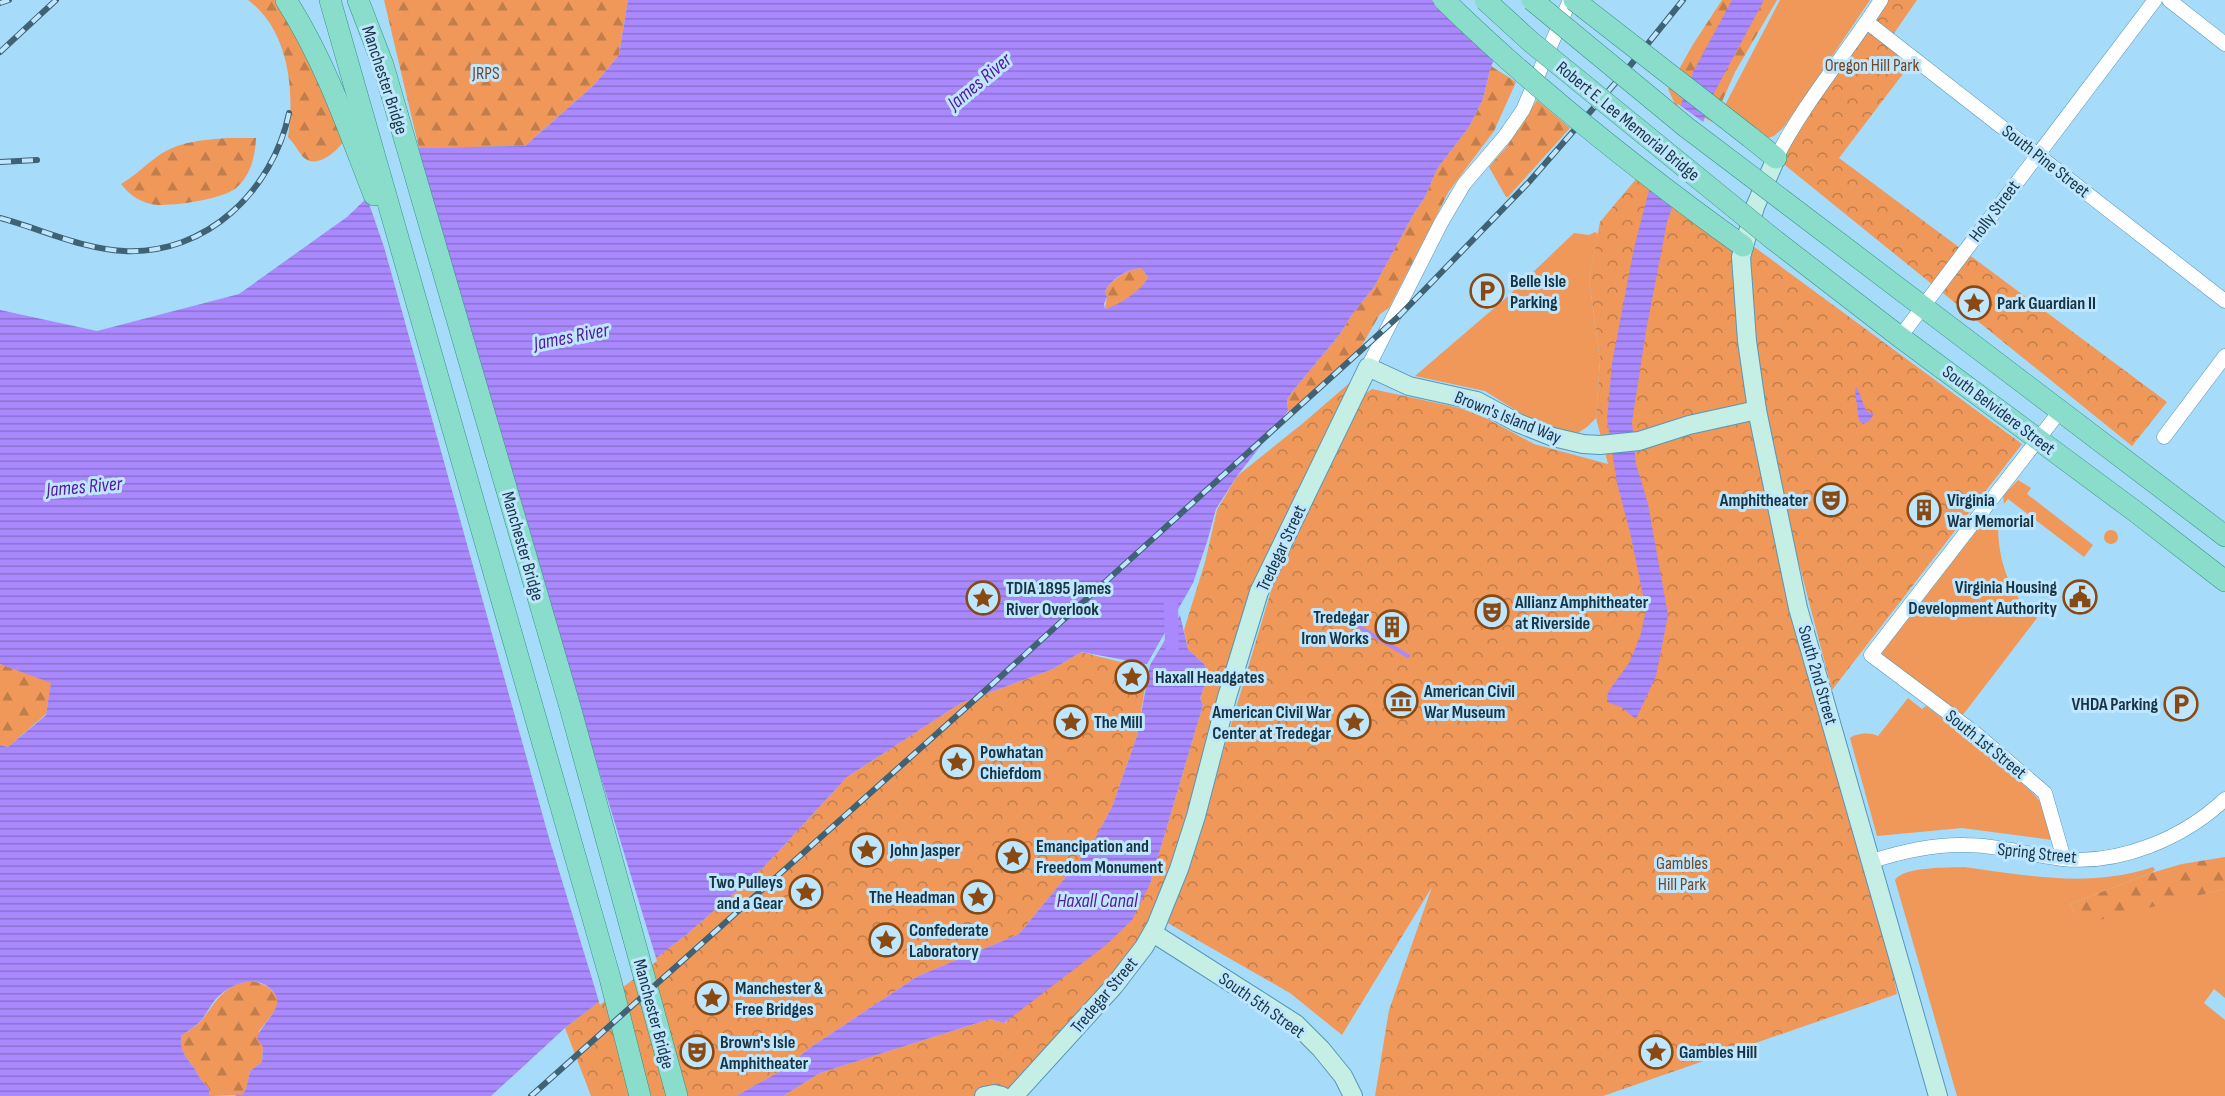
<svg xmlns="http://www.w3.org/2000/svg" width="2225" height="1096" font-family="'Sofia Sans Condensed',sans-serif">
  <defs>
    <pattern id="forest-firs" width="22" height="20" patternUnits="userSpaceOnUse" patternTransform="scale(1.5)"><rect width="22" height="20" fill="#ef9859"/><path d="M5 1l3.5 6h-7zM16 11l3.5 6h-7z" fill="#c17d4b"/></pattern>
    <pattern id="park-crowns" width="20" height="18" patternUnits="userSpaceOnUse" patternTransform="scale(1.5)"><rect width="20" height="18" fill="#ef9859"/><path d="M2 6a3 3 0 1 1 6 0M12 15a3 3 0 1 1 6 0" fill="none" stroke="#c17d4b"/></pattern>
    <pattern id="water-rules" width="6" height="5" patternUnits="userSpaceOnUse" patternTransform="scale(1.5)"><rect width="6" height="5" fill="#aa89fe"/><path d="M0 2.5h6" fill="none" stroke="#8971cf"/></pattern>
  </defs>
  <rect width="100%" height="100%" fill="#a6dbfa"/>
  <!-- green -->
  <g fill="#ef9859">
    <path d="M1780,0h90l-86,127 -10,9 -6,2 -44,-31z"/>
    <path d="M1595,232l3,2 -9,46 11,80 -4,58 -9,9 -9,6 -14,-2 -33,-11 -46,-29 -70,-15 92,-79 67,-64 15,2z"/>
    <path d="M2018,480l13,8 -4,6 66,51 -9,12 -76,-58 -4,5 -1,-8z"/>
    <path d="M1990,521l8,4c0,35 11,70 39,93l-75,98 -81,-62 101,-130z"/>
    <circle cx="2111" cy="537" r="7"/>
    <path d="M1908,698l14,11 4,-3 64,48 43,39 9,11 10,36 -90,-12 -85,8 -27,-98c6,-5 21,-6 28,-2z"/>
    <path d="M1964,867c65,9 126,21 189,0l2,3 -4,3 -81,31 4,8 13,10 138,-33v109l-11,-9 -10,14 21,17v76h-268l-62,-216c9,-14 53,-12 69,-13z"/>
  </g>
  <!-- forest -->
  <g fill="url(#forest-firs)">
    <path d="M248,0h30l6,9 61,131c-8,11 -28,30 -42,17 -5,-6 -9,-14 -15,-20 7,-45 1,-107 -40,-137z"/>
    <path d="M384,0h244l-9,55 -25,30 -69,61 -106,2z"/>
    <path d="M1722,0h55l-42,72 -22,50 -38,-18 -7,-15 24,-43z"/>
    <path d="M1491,66l25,16 -22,49 -45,60 -60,117 -9,6 -22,38 -64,58 -6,1 -1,-11 5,-8 48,-58 11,-18 23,-29 39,-72 12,-18 12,-28 32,-42 14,-28z"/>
    <path d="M1537,100l33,28 -62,69h-2l-17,-30 19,-22z"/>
    <path d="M229,138h27c-1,19 -5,37 -20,50 -12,11 -70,20 -85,16 -13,-3 -22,-10 -30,-20 14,-8 24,-19 37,-28 21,-15 46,-16 71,-18z"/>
    <path d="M1141,268l7,9c-6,13 -30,30 -43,32l2,-12 -2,-6c8,-12 22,-22 36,-23z"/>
    <path d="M0,664l52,18 -6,32 -38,33 -8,-2z"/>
    <path d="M2225,857v32l-138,34 -13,-11 -4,-8 81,-31 31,-9z"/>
    <path d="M250,981c13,1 33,11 26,27 -4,8 -12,16 -17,23l4,16 -1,15 -12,9 -4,18 -4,6 -32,1 -2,-9c-7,-6 -9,-11 -14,-19 -8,-12 -14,-16 -13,-31 6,-6 13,-9 19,-15 17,-20 21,-36 50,-41z"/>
  </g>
  <!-- park -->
  <g fill="url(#park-crowns)">
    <path d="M1881,0h36l-27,39 25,19 -76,100 328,244 -35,44 -356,-288z"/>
    <path d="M1642,172l101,74 35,270 94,345 25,133 -294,102h-228l14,-86 43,-123 -90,148 -52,-42 -124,-71 14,-31 17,-52 79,-265 87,-179 9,-6 88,19 28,11 46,25 74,20 -12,-46 4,-58 -11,-80 11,-58z"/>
    <path d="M1753,246l269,198 -190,246 -57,-218 -28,-164 3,-48z"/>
    <path d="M1368,367l-109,225 -95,298 -18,39 -11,18 -116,143 -35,6h-201l37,-23 170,-54 15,4 145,-139 53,-179 -3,-6 8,-24 -3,-10 -17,-16 -4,-19 21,-68 12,-52 20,-34 65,-52z"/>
    <path d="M1081,652l67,17 -11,67 -25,71 -21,39 -72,88 -101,42 -107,71 -32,25 -43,24h-145l-26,-68 121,-93 77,-67 84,-91 114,-74 92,-34z"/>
  </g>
  <!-- water -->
  <g fill="url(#water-rules)" fill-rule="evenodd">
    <path d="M628,0h899l-36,66 -8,33 -14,28 -32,42 -12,28 -12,18 -39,72 -23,29 -11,18 -48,58 -5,8 1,11 -51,65 -21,33 -9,33 -14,41 -46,81 -66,-12 -28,17 -92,34 -114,74 -84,91 -77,67 -121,93 -74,68h-256l2,-2 5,1 4,-6 4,-18 12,-9 1,-15 -6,-9c4,-12 15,-20 19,-31 3,-6 0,-13 -4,-17 -17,-17 -43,-6 -57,10 -5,6 -8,13 -13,19 -6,8 -14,11 -21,18 -1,15 5,19 13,31 5,8 7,13 14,19l2,9h-210v-351l8,2 38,-32 5,-32 -51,-19v-354l97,21 142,-37 108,-77 72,-69 106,-2 69,-61 25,-30zM1141,268l7,9c-6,13 -30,29 -43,32l-1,-5 3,-7 -2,-6c8,-13 22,-22 36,-23z"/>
    <path d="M1732,0h32l-51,95 -46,127 -21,109 -14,91 4,42 12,40 20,111 -12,61 -20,43 -15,-12 -14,-5 1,-10 21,-29 11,-26 6,-27 -16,-78 -13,-49 -10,-64 5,-56 22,-115 14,-54 45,-122z"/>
    <path d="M1857,387l9,24 8,3 -5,7 -6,3 -4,-3 -4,-31z"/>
    <path d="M1180,615l8,34 17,16 3,10 -8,24 3,6 -53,179 -18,36 -26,25 -102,78 -14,-4 -170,54 -37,23h-47l43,-24 32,-25 107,-71 101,-42 72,-88 21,-39 25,-71 13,-71z"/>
  </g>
  <!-- pier -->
  <g fill="#a6dbfa">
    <path d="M1432,0h98l-33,62z"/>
    <path d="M1678,104l28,20 -24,66 -28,-22z"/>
    <path d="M417,146l168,579 72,236 -57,44 -51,-167 -165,-591 -18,-52z"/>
  </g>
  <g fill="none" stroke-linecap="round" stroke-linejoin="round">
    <!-- stream -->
    <path stroke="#aa89fe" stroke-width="4" d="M1348,620l60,36"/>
    <!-- canal -->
    <path stroke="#aa89fe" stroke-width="14" d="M1171,604l1,44"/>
    <!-- street casing -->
    <g stroke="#5497bc" stroke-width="15">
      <g id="street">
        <path d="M2169,0l56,44"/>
        <path d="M1867,22l358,279"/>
        <path d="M1776,158c29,-57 71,-105 105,-158"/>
        <path d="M1900,337l255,-337"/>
        <path d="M1368,367l73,-144 23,-39 41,-48 18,-26 47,-110"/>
        <path d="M2060,411l-189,244 104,78 70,60 19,66"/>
        <path d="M2164,437l61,-81"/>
        <path d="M1872,861c31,-10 61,-17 94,-16 32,0 64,10 96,14 58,6 122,-21 163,-60"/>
      </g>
    </g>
    <!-- secondary casing -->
    <g stroke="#5497bc" stroke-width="20">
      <g id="secondary">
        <path d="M1776,158l-21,49 -14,50 6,84 10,69 41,198 140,488"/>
        <path d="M1153,933l143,91 25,25 22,27 10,20"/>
        <path d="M984,1096l10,-2 8,2"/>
        <path d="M1014,1096l100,-110 30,-39 12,-21 23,-57 17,-53 31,-119 32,-105 109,-225 41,19 68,15 41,22 35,14 30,7 17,1 39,-4 50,-16 68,-15"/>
      </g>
    </g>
    <!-- primary casing -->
    <g stroke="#319385" stroke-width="22">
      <g id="primary">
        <path d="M286,0c39,61 62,128 88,195"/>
        <path d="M330,0l280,978 30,118"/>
        <path d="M358,0l25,65 187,642 107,389"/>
        <path d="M1750,137l26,21"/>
        <path d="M1785,202l440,334"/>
        <path d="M1718,228l25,18"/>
        <path d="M1773,239l127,98 236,175 89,69"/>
      </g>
    </g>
    <!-- street -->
    <use href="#street" stroke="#fff" stroke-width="14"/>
    <!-- secondary -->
    <use href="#secondary" stroke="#c5eee5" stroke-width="18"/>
    <!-- primary -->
    <use href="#primary" stroke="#8bddcb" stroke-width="21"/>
    <!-- rail casing -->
    <g stroke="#3f6275" stroke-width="6">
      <g id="rail">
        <path d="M0,3l9,-3"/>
        <path d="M0,52l56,-52"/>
        <path d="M0,162l37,-2"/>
        <path d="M0,218c41,11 82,31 124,33 83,4 149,-61 165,-138"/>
        <path d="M531,1096l467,-417 402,-364 129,-133 96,-110 58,-72"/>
      </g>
    </g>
    <!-- rail -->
    <use href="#rail" stroke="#bee6fe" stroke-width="4" stroke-dasharray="11" stroke-linecap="butt"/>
    <!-- primary-bridge casing -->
    <g stroke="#319385" stroke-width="22" stroke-linecap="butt">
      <g id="primary-bridge">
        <path d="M1444,0c86,84 177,157 274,228"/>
        <path d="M1485,0l46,42 242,197"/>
        <path d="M1532,0l154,127 99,75"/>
        <path d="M1574,0l176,137"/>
      </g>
    </g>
    <!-- primary-bridge -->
    <use href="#primary-bridge" stroke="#8bddcb" stroke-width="21"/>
  </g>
  <!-- icons -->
  <defs>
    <g id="parking-ring" transform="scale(1.725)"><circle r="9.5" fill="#bee6fe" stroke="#894912" stroke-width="1.5"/><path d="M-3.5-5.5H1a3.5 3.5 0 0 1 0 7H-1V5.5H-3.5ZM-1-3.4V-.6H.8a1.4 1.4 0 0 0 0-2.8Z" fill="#894912"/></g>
    <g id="sight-ring" transform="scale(1.725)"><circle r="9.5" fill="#bee6fe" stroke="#894912" stroke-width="1.5"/><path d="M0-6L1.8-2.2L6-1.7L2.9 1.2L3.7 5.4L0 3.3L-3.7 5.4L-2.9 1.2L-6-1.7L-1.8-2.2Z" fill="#894912"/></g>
    <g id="theatre-ring" transform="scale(1.725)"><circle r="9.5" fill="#bee6fe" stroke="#894912" stroke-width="1.5"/><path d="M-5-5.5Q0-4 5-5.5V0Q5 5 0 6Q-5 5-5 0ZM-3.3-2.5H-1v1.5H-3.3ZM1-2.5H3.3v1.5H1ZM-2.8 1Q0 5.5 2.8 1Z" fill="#894912"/></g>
    <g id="building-ring" transform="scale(1.725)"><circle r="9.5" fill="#bee6fe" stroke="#894912" stroke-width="1.5"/><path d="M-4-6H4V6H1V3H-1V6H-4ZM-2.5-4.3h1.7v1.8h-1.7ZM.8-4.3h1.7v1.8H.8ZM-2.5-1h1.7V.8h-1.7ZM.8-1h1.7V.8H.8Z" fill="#894912"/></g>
    <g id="civic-ring" transform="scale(1.725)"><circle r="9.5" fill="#bee6fe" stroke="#894912" stroke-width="1.5"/><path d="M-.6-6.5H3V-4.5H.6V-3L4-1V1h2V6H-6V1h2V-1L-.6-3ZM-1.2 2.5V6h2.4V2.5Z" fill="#894912"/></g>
    <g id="museum-ring" transform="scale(1.725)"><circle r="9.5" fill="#bee6fe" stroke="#894912" stroke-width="1.5"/><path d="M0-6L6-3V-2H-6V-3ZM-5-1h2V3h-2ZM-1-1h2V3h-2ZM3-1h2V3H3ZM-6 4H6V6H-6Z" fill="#894912"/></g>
  </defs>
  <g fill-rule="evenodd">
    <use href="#parking-ring" x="1487" y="291"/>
    <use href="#sight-ring" x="1974" y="303"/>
    <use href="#theatre-ring" x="1831" y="500"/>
    <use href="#building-ring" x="1924" y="510"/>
    <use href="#civic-ring" x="2080" y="597"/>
    <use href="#sight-ring" x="983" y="598"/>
    <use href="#theatre-ring" x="1492" y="612"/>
    <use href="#building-ring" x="1392" y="627"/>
    <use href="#sight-ring" x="1132" y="677"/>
    <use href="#museum-ring" x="1401" y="701"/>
    <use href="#parking-ring" x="2181" y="704"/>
    <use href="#sight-ring" x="1071" y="722"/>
    <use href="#sight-ring" x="1354" y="722"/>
    <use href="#sight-ring" x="957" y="762"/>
    <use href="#sight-ring" x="867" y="850"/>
    <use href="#sight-ring" x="1013" y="856"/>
    <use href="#sight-ring" x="806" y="892"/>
    <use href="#sight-ring" x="978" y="897"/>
    <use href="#sight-ring" x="886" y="940"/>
    <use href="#sight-ring" x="712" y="998"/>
    <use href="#theatre-ring" x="697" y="1052"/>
    <use href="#sight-ring" x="1656" y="1052"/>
  </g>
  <g text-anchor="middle" stroke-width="6" stroke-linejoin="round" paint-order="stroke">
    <!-- park labels -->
    <g font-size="18" fill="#744625" stroke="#bee6fe">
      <text x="1872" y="71">Oregon Hill Park</text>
      <text x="486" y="79">JRPS</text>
      <text x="1682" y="869">Gambles<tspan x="1682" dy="21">Hill Park</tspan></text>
    </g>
    <!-- street labels -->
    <g font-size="18" fill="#183443" stroke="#bee6fe">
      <text transform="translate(385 80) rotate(72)" y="6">Manchester Bridge</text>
      <text transform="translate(1628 121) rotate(39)" y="6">Robert E. Lee Memorial Bridge</text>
      <text transform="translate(2046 161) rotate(38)" y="6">South Pine Street</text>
      <text transform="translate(1994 211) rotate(-53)" y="6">Holly Street</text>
      <text transform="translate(1999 410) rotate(37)" y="6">South Belvidere Street</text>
      <text transform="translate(1508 417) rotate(22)" y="6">Brown's Island Way</text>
      <text transform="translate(523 546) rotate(74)" y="6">Manchester Bridge</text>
      <text transform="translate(1281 548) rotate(-65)" y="6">Tredegar Street</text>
      <text transform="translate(1818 675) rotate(74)" y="6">South 2nd Street</text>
      <text transform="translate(1986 744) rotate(39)" y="6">South 1st Street</text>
      <text transform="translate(2037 853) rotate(6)" y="6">Spring Street</text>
      <text transform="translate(1104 995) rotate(-50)" y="6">Tredegar Street</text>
      <text transform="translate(1262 1005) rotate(35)" y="6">South 5th Street</text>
      <text transform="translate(654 1014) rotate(75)" y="6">Manchester Bridge</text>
    </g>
    <!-- poi labels -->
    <g font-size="18" font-weight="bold" fill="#183443" stroke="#bee6fe" text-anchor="start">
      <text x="1510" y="287">Belle Isle<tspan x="1510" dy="21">Parking</tspan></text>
      <text x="1997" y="309">Park Guardian II</text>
      <text x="1808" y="506" text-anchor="end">Amphitheater</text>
      <text x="1947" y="506">Virginia<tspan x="1947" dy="21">War Memorial</tspan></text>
      <text x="2057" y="593" text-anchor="end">Virginia Housing<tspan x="2057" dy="21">Development Authority</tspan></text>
      <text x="1006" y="594">TDIA 1895 James<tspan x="1006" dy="21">River Overlook</tspan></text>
      <text x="1515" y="608">Allianz Amphitheater<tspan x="1515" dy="21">at Riverside</tspan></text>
      <text x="1369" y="623" text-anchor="end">Tredegar<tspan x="1369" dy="21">Iron Works</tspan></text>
      <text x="1155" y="683">Haxall Headgates</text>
      <text x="1424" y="697">American Civil<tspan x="1424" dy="21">War Museum</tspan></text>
      <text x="2158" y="710" text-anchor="end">VHDA Parking</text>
      <text x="1331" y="718" text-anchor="end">American Civil War<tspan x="1331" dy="21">Center at Tredegar</tspan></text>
      <text x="1094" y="728">The Mill</text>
      <text x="980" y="758">Powhatan<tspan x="980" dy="21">Chiefdom</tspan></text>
      <text x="1036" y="852">Emancipation and<tspan x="1036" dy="21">Freedom Monument</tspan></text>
      <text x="890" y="856">John Jasper</text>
      <text x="783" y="888" text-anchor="end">Two Pulleys<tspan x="783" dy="21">and a Gear</tspan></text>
      <text x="955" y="903" text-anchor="end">The Headman</text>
      <text x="909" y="936">Confederate<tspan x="909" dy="21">Laboratory</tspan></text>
      <text x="735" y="994">Manchester &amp;<tspan x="735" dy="21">Free Bridges</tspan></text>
      <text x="720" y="1048">Brown's Isle<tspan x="720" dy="21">Amphitheater</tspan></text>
      <text x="1679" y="1058">Gambles Hill</text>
    </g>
    <!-- water labels -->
    <g font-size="20" font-style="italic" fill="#5518a3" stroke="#bee6fe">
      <text transform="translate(979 81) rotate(-40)" y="7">James River</text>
      <text transform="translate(571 336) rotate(-11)" y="7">James River</text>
      <text transform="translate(84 486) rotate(-5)" y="7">James River</text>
      <text x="1097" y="907">Haxall Canal</text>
    </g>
  </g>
</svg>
